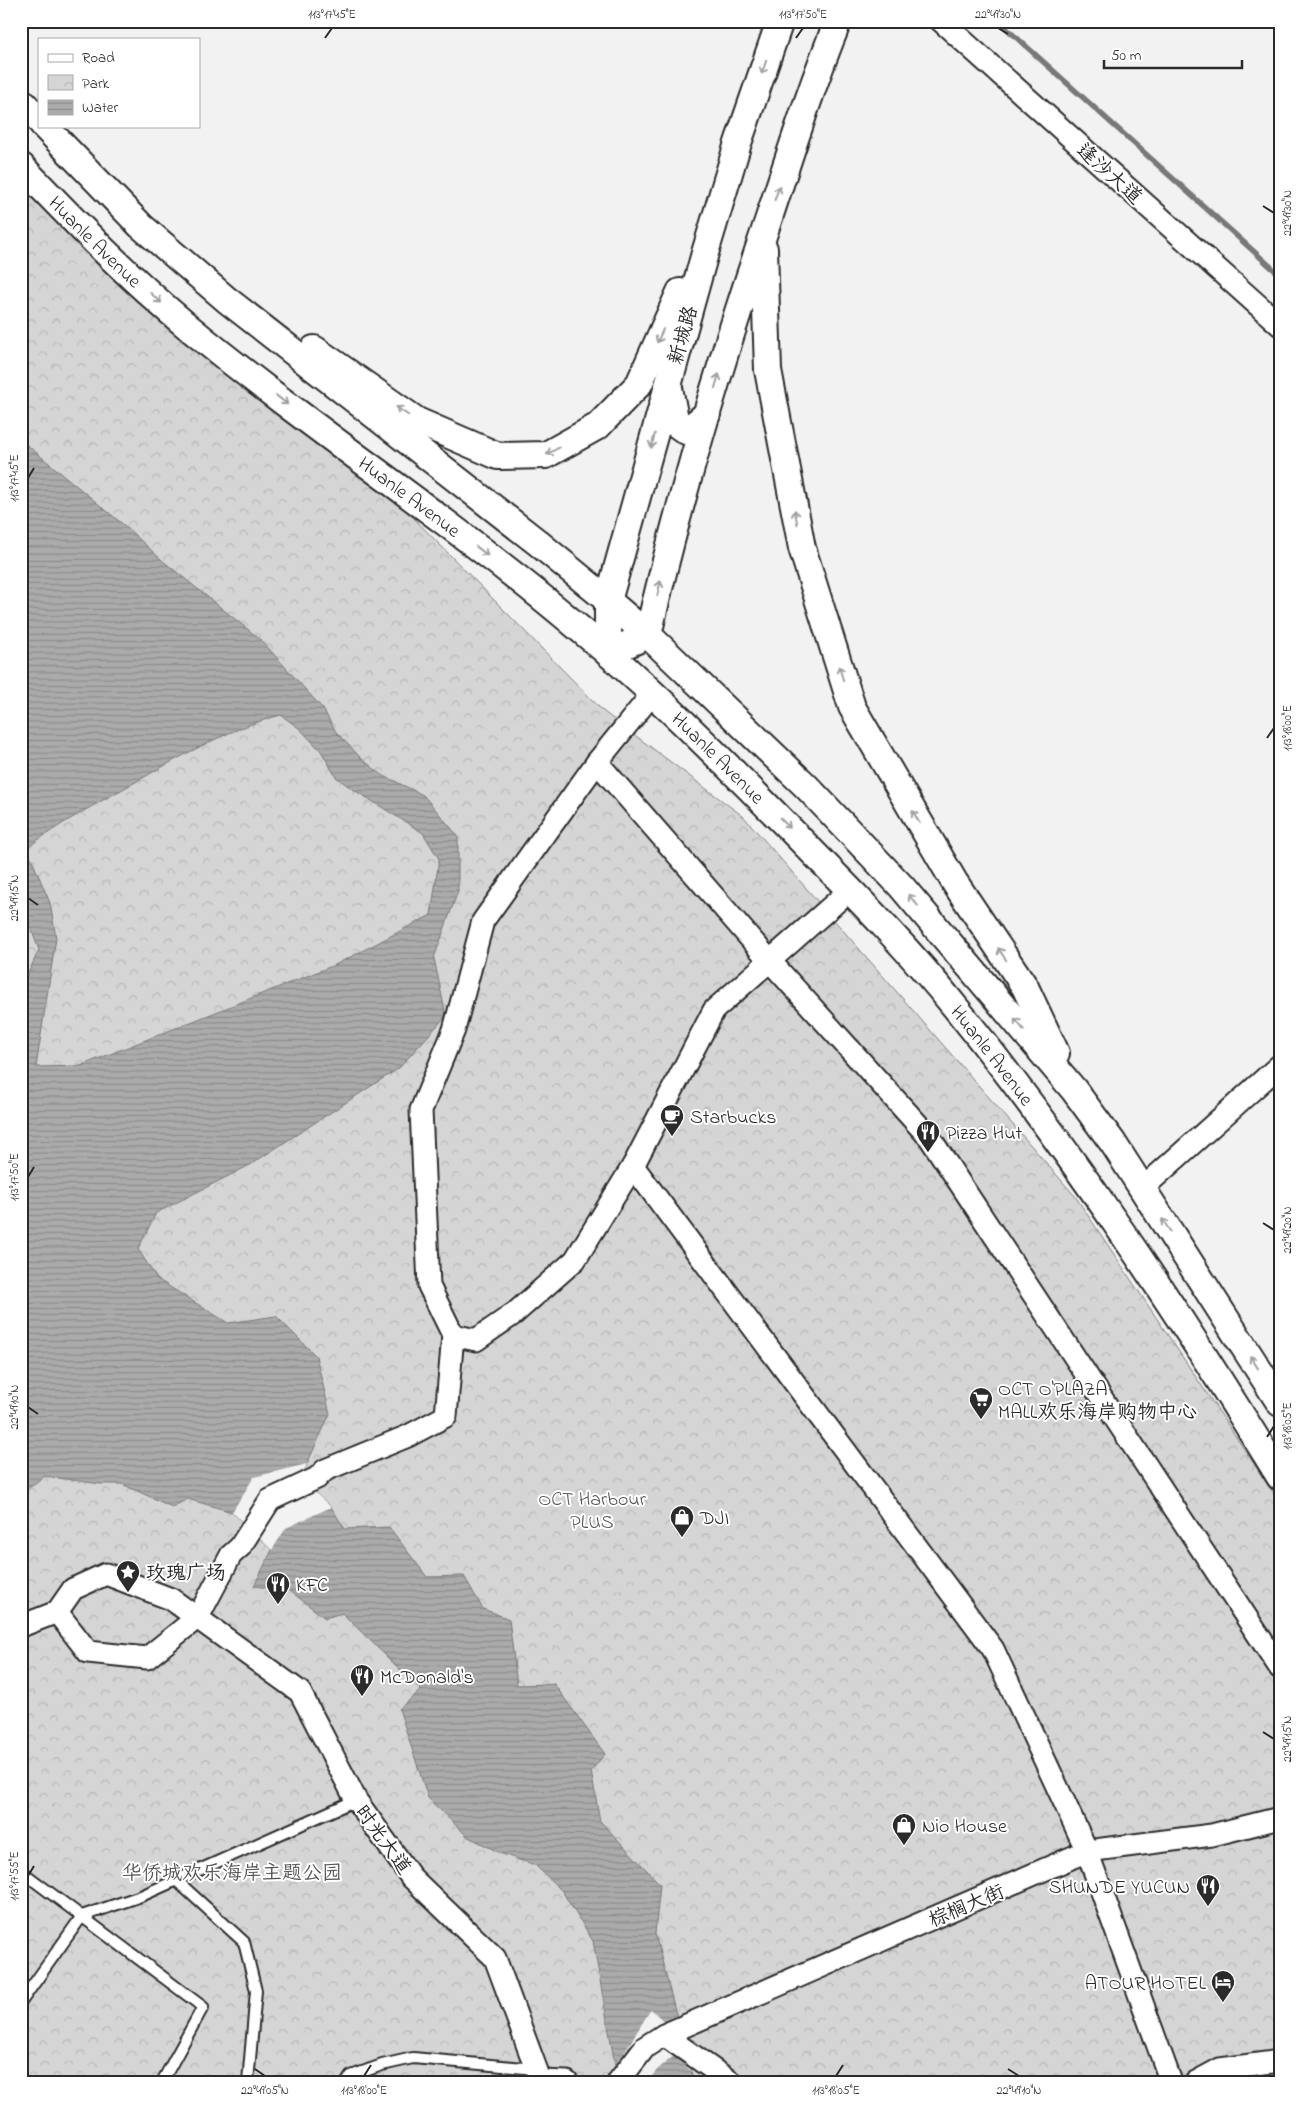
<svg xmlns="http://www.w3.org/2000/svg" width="1301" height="2103" font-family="'Indie Flower','LXGW WenKai TC',sans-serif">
  <defs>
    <pattern id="park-crowns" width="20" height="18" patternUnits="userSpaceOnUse" patternTransform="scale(1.25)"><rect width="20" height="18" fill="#d5d5d5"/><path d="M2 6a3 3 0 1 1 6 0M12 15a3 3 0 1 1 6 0" fill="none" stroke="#b7b7b7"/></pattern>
    <pattern id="water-rules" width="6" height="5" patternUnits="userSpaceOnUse" patternTransform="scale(1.25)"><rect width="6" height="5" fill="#ababab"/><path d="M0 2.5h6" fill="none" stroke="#8b8b8b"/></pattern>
  </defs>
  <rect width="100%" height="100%" fill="#f2f2f2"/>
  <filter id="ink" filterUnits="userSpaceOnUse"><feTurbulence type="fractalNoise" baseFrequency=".02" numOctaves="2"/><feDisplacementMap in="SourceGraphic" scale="10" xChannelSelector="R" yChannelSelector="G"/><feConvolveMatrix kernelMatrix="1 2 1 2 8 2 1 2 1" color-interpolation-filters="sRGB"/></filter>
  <g filter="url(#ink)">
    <!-- park -->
    <path fill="url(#park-crowns)" stroke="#808080" d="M21,171l373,327 210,214 140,105 331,379 203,304 2,3v579h-1259z"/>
    <!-- water -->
    <path fill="url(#water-rules)" stroke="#787878" fill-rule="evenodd" d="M21,440l104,86 38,35 98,79 62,69 13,23 26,27 20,16 41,20 35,41v55l-24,67 12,58 -47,52 -149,97 -94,48 -18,36 19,30 71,44 48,-7 40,40 14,58 -30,65 31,28 14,22 44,-2 38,50 37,-1 19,33 26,10 8,66 37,-1 51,70 -14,17 9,50 60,63 -5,50 39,148h-76l-25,-141 -31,-50 -27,-26 -33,-11 -35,-18 -39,-38 -29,-89 22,-19 -79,-77 -17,5 -35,-27 -36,-5 18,-36 -40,-38 -44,-13 -16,8 -50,-23h-21l-57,-8 -23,18v-506l18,-38 -18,-49zM281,715l19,14 21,22 15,26 15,11 72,45 16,26 -8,56 -94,49 -257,102 -44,1 20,-129 -6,-35 -23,-55c33,-25 69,-44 105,-64 48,-27 95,-55 149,-69z"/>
    <!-- pier -->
    <g fill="#f2f2f2">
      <path d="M307,1464l-7,15 31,28 -45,21 -14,22 -40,-38 22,-35z"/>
      <path d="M651,2009l32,31 8,31 -16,-16 -17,14 -11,13h-29l-2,-16z"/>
    </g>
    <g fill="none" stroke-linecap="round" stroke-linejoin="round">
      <!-- stream -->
      <path stroke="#787878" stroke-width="5.5" d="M998,21l282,254"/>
      <!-- service casing -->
      <g stroke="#2b2b2b" stroke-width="14">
        <g id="service">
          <path d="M21,1871l182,136 -41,75"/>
          <path d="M176,1880l68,62 12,49 -8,91"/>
          <path d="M21,2002l61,-86 59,-20 215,-96"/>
          <path d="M347,2082l4,-6 31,-11 31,-7 123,11"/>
        </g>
      </g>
      <!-- minor casing -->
      <g stroke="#2b2b2b" stroke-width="25">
        <g id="minor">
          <path d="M941,21l339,304"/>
          <path d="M652,694l-55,68 -114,159 -29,109 -33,80 8,176 24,49 23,5 39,-27 60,-53 58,-94 81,-156 136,-120"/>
          <path d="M597,762l173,199 160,177 350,530"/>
          <path d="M633,1166l360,483 94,202 84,231"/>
          <path d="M1143,1188l137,-123"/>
          <path d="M57,1612l31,40 59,6 51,-41 33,-62 9,-8 30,-47 47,-22 8,-8 83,-34 38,-20 7,-81"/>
          <path d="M21,1626l36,-14 16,-23 33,-15 65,25 129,93 56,108 55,77 84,81 46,124"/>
          <path d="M664,2035l67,47"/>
          <path d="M541,2081l26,1"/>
          <path d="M618,2082l27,-35 19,-12 423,-184 125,-16 68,-17"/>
          <path d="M1196,2082l24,-13 60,-8"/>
        </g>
      </g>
      <!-- tertiary casing -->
      <g stroke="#2b2b2b" stroke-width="30">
        <g id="tertiary">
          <path d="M780,21l-42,122 -33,110 -97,348v52l40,-18c32,-140 74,-278 120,-414 22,-67 43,-134 70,-200"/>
          <path d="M21,101l18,19"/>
          <path d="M44,126l97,100 86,74 310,242 62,51 49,42 158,151 95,100 173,204 39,53 167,260"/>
          <path id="s1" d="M21,166c53,55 107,111 166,160 127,105 267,196 393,303 73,61 140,129 207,197 58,59 117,117 169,182 119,147 224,307 324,469"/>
          <path d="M764,249l4,121 34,178 50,159 103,176 70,104 31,66"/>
          <path d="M314,349l103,72 81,35 48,-1 52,-29 41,-42 41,-92"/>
          <path d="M669,388l7,36 10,7 21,-17"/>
        </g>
      </g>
      <!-- service -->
      <use href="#service" stroke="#fff" stroke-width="10"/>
      <!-- minor -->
      <use href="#minor" stroke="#fff" stroke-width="21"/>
      <!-- tertiary -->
      <use href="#tertiary" stroke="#fff" stroke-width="26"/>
    </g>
    <!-- one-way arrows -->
    <defs><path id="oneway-shaft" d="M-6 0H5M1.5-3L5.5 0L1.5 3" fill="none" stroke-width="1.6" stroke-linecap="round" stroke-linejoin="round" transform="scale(1.25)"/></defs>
    <g stroke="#a0a0a0">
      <use href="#oneway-shaft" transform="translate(764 67) rotate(109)"/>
      <use href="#oneway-shaft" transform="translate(777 193) rotate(-71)"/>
      <use href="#oneway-shaft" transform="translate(156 298) rotate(42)"/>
      <use href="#oneway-shaft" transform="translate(660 336) rotate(114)"/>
      <use href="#oneway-shaft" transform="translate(717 381) rotate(-74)"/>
      <use href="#oneway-shaft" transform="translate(282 400) rotate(38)"/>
      <use href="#oneway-shaft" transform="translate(402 411) rotate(-145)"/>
      <use href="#oneway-shaft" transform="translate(653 441) rotate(105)"/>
      <use href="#oneway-shaft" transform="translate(553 451) rotate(152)"/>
      <use href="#oneway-shaft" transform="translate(796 517) rotate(-101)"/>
      <use href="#oneway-shaft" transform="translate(482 551) rotate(38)"/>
      <use href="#oneway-shaft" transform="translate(659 588) rotate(-77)"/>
      <use href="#oneway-shaft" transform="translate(841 673) rotate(-107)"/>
      <use href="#oneway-shaft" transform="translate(916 817) rotate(-120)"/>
      <use href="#oneway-shaft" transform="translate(785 823) rotate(45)"/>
      <use href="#oneway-shaft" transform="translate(913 900) rotate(-131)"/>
      <use href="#oneway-shaft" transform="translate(1002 954) rotate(-124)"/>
      <use href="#oneway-shaft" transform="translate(1019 1024) rotate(-130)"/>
      <use href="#oneway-shaft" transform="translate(1166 1225) rotate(-123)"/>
      <use href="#oneway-shaft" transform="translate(1254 1362) rotate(-122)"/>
    </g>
  </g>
  <!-- ticks -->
  <path fill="none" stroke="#2b2b2b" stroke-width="2" d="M998,28l10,6M325,38l7,-10M796,38l7,-10M1263,206l11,7M28,478l6,-10M1267,738l7,-10M28,898l10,7M28,1177l6,-10M1263,1223l11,7M28,1407l10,7M1267,1437l7,-11M1263,1732l11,7M28,1876l6,-10M255,2069l10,7M1008,2069l11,7M364,2076l7,-11M836,2076l7,-11"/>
  <!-- icons -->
  <defs>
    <g id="cafe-pin" transform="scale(1.25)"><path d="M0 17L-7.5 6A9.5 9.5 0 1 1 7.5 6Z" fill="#2b2b2b" stroke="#fff"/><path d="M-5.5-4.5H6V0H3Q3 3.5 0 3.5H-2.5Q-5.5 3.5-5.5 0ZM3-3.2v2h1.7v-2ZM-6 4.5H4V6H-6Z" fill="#fff"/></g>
    <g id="restaurant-pin" transform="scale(1.25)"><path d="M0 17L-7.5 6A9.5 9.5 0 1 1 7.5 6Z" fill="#2b2b2b" stroke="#fff"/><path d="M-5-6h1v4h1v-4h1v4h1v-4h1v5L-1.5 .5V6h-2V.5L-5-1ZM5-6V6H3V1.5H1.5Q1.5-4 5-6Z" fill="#fff"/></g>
    <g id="supermarket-pin" transform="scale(1.25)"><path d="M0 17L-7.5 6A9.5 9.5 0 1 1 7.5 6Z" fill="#2b2b2b" stroke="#fff"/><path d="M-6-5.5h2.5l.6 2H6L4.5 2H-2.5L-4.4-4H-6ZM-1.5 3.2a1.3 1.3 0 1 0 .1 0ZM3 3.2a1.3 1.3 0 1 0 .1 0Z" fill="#fff"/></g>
    <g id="shop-pin" transform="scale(1.25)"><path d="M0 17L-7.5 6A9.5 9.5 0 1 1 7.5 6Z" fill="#2b2b2b" stroke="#fff"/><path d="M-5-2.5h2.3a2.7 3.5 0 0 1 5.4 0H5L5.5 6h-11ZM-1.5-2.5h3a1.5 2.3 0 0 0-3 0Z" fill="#fff"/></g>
    <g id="sight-pin" transform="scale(1.25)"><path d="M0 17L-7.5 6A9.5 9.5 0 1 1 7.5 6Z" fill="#2b2b2b" stroke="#fff"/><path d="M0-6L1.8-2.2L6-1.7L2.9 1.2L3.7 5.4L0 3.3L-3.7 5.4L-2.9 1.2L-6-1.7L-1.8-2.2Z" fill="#fff"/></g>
    <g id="hotel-pin" transform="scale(1.25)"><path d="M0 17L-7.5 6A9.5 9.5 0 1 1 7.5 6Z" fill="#2b2b2b" stroke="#fff"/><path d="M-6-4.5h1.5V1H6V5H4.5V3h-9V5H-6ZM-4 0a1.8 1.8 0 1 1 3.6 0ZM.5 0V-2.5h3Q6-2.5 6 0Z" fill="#fff"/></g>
  </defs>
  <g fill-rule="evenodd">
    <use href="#cafe-pin" x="672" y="1116"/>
    <use href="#restaurant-pin" x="928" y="1132"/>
    <use href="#supermarket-pin" x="981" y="1399"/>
    <use href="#shop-pin" x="682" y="1517"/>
    <use href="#sight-pin" x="128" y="1572"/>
    <use href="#restaurant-pin" x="278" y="1584"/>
    <use href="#restaurant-pin" x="362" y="1676"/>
    <use href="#shop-pin" x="904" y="1825"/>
    <use href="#restaurant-pin" x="1208" y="1886"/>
    <use href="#hotel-pin" x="1223" y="1982"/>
  </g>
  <g text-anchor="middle" stroke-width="4" stroke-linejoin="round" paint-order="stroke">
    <!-- street labels -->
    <g font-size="20" fill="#2b2b2b" stroke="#fff">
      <text transform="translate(1110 173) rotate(42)" y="7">逢沙大道</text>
      <text dy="7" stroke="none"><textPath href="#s1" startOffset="106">Huanle Avenue</textPath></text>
      <text transform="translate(682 335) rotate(-74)" y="7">新城路</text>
      <text dy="7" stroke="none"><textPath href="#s1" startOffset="511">Huanle Avenue</textPath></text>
      <text dy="7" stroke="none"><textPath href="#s1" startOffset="916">Huanle Avenue</textPath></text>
      <text dy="7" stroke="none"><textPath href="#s1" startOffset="1321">Huanle Avenue</textPath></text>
      <text transform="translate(384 1839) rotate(54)" y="7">时光大道</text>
      <text transform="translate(966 1905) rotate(-23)" y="7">棕榈大街</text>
    </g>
    <!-- poi labels -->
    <g font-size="20" fill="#2b2b2b" stroke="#fff" text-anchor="start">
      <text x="690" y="1123">Starbucks</text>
      <text x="946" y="1139">Pizza Hut</text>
      <text x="998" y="1395">OCT O'PLAZA<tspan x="998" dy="23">MALL欢乐海岸购物中心</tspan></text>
      <text x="700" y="1524">DJI</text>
      <text x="146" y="1579">玫瑰广场</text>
      <text x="296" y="1591">KFC</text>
      <text x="380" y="1683">McDonald's</text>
      <text x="922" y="1832">Nio House</text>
      <text x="1190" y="1893" text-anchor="end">SHUNDE YUCUN</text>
      <text x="1206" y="1989" text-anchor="end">ATOUR HOTEL</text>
    </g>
    <!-- park labels -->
    <g font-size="20" fill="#565656" stroke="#fff">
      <text x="592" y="1505">OCT Harbour<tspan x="592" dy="23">PLUS</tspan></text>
      <text x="232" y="1879">华侨城欢乐海岸主题公园</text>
    </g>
  </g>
  <!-- margin -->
  <rect width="1301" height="2103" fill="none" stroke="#fff" stroke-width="55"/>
  <!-- legend -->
  <rect x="38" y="38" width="162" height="90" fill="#ffffff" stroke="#aaaaaa"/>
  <rect x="48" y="54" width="25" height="8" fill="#ffffff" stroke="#aaaaaa"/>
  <text x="82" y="62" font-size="15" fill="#2b2b2b">Road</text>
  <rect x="48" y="75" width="25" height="15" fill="url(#park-crowns)" stroke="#aaaaaa"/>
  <text x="82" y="88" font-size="15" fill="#2b2b2b">Park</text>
  <rect x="48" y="100" width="25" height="15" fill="url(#water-rules)" stroke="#aaaaaa"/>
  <text x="82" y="112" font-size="15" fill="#2b2b2b">Water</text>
  <!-- scale -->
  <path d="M1104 60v8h138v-8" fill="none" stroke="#2b2b2b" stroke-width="2.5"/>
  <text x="1111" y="60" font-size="15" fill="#2b2b2b" stroke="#ffffff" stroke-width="4" paint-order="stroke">50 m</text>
  <rect x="28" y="28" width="1246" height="2048" fill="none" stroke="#2b2b2b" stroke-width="2"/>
  <g font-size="12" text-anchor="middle" fill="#2b2b2b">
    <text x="332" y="18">113°17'45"E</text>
    <text x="803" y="18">113°17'50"E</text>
    <text x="998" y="18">22°49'30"N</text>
    <text transform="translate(1287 213) rotate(-90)" y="4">22°49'30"N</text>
    <text transform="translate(14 478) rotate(-90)" y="4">113°17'45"E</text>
    <text transform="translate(1287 728) rotate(-90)" y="4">113°18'00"E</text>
    <text transform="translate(14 898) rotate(-90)" y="4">22°49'15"N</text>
    <text transform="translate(14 1177) rotate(-90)" y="4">113°17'50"E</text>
    <text transform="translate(1287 1230) rotate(-90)" y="4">22°49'20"N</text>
    <text transform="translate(14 1407) rotate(-90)" y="4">22°49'10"N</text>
    <text transform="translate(1287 1426) rotate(-90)" y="4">113°18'05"E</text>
    <text transform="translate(1287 1739) rotate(-90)" y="4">22°49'15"N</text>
    <text transform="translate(14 1876) rotate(-90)" y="4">113°17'55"E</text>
    <text x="265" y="2094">22°49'05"N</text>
    <text x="364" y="2094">113°18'00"E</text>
    <text x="836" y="2094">113°18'05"E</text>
    <text x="1019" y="2094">22°49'10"N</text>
  </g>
</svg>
